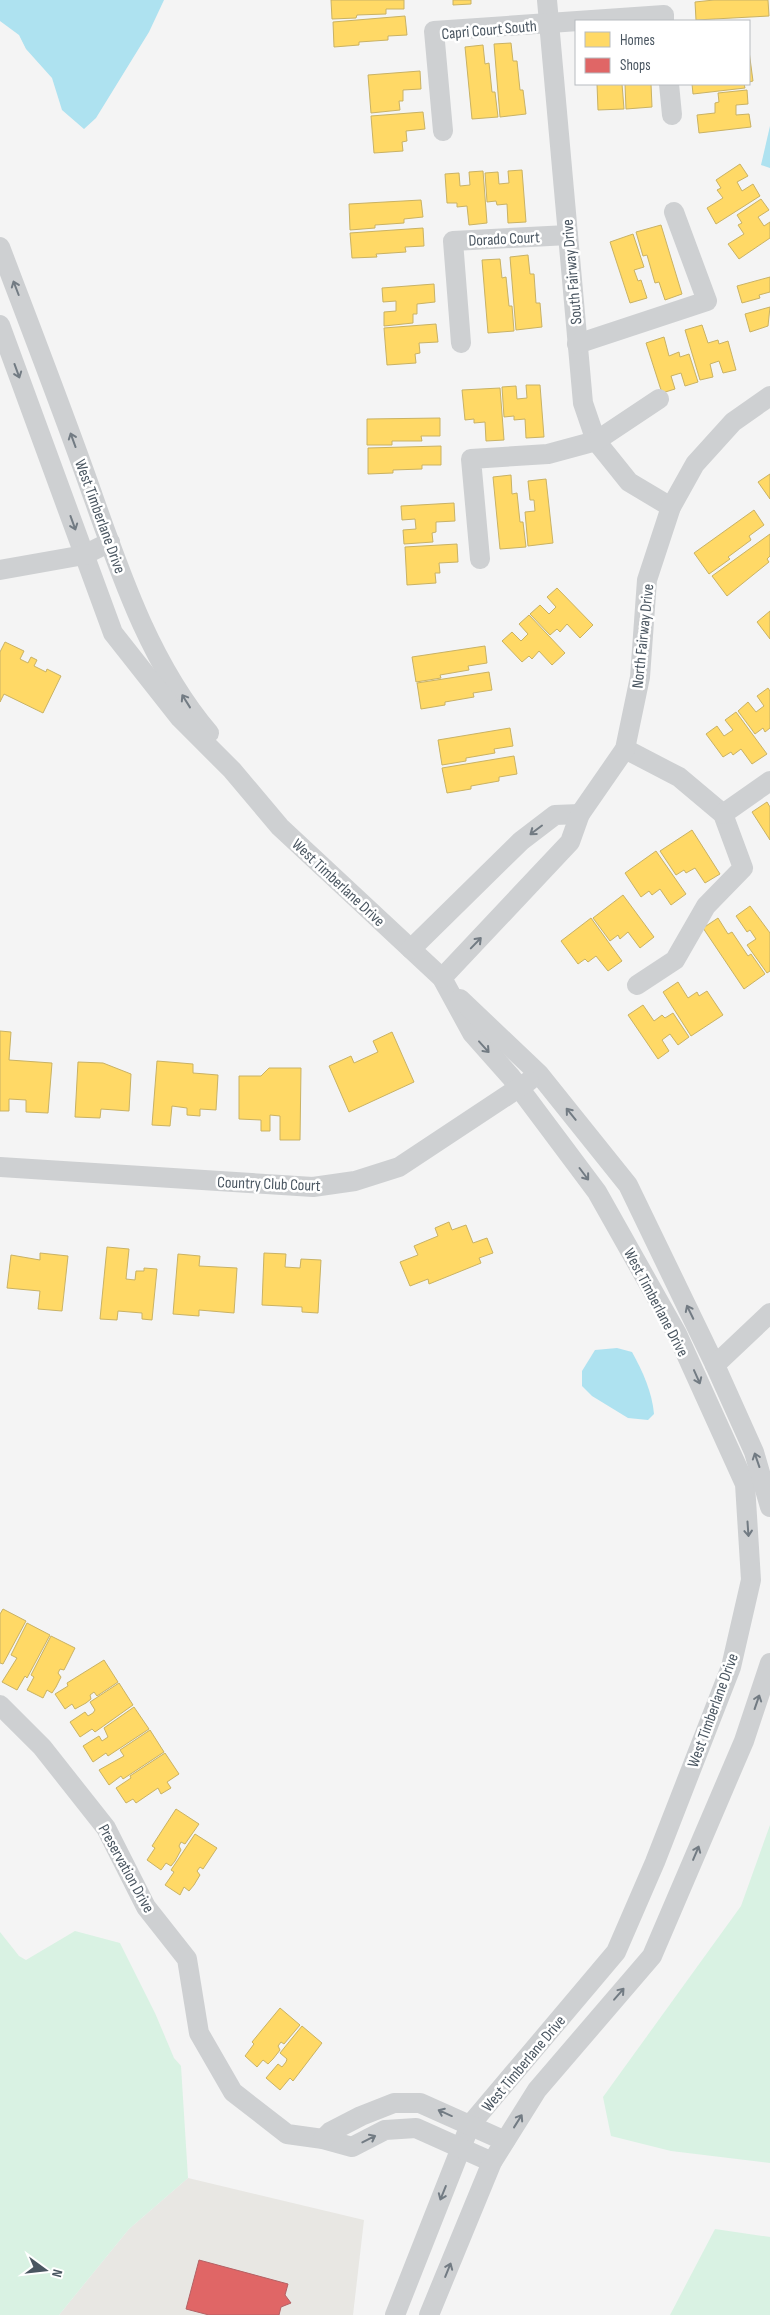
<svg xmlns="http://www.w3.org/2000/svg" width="770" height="2315" font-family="'Sofia Sans Condensed',sans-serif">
  <rect width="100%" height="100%" fill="#f4f4f4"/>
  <!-- commercial -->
  <path fill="#e8e7e3" d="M188,2178l176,42 -11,95h-294l70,-86z"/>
  <!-- green -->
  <g fill="#d9f2e3">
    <path d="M770,1825v338l-99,-12 -60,-15 -8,-39 138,-191z"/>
    <path d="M75,1931l45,12 35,70 19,45 7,8 7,112 -59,51 -70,86h-59v-383l19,24 7,4z"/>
    <path d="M715,2229l55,8v78h-100z"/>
  </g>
  <!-- water -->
  <g fill="#aee2f0">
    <path d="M0,0h164l-15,32 -53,86 -12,11 -22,-19 -10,-32 -26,-29 -7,-14 -19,-14z"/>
    <path d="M770,126v42l-9,-3z"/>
    <path d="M617,1348l15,4c11,20 20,40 22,62l-6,6 -20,-2 -36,-22 -10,-10v-15l13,-21z"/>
  </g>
  <!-- homes -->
  <g fill="#ffd966" stroke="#c9b264">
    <path d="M331,0h73v9h-18v5l-29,1 -1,3 -24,1z"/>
    <path d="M453,0h18v4l-18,1z"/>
    <path d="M714,0h54l1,16 -73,4 -1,-18z"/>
    <path d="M405,16l2,19 -19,1v4l-29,2v3l-25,2 -1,-25z"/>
    <path d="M511,43l2,18h4l3,29h3l3,24 -26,3 -6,-73z"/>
    <path d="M483,45l2,19 4,-1 3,29h3l3,25 -26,2 -7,-72z"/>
    <path d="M749,51l4,30 -4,1z"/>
    <path d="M420,71l1,18 -18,1v11h-4l1,9 -29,3 -3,-38z"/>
    <path d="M597,84h25l2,25 -26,1z"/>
    <path d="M625,84h26l1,23 -26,2z"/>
    <path d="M692,84h52l1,4 -52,6z"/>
    <path d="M747,90l1,14 -12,1v10l13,-1 2,13 -52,6 -2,-18 18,-2v-10l4,-1 -1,-9z"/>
    <path d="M423,112l2,17 -19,2 1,10 -5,1 1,9 -29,2 -3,-37z"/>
    <path d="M740,164l8,12 -11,6 5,9 11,-7 7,12 -44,28 -9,-16 16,-10 -6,-8 4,-2 -5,-8z"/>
    <path d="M522,170l4,52 -18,1 -1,-19 -10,1 -1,-4 -9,1 -2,-29 13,-1 1,12 10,-1 -1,-12z"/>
    <path d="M483,171l4,52 -18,2 -2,-19 -10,1v-4h-10l-2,-29 14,-1 1,13 10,-1 -1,-13z"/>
    <path d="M761,199l8,11 -11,7 6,9 6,-4v16l-31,21 -11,-15 16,-10 -6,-9 4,-2 -5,-8z"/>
    <path d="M421,200l2,17 -19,2v4l-29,2v3l-25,2 -1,-26z"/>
    <path d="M661,225l21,69 -17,6 -6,-18 -4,1 -8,-28 -4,1 -7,-24z"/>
    <path d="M423,228l1,18 -19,1 1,5 -30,2 1,3 -25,1 -2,-25z"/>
    <path d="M633,234l11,33 -10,3 4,11 3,-1 6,18 -17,5 -20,-61z"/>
    <path d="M528,255l2,19h4l2,29h4l2,24 -26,3 -6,-73z"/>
    <path d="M500,259l2,19 4,-1 3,29h3l2,25 -26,2 -6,-73z"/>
    <path d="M770,277v15l-11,3 1,3 -18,5 -5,-17z"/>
    <path d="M434,284l1,18 -18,2v10h-4v9l-29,3v-14l12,-1v-10l-13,1 -1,-14z"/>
    <path d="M770,307l-2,19 -18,6 -5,-18z"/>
    <path d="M436,324l2,18 -19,1 1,10 -5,1 1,9 -29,2 -3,-37z"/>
    <path d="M702,325l6,18 10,-3 1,4 9,-3 8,29 -13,3 -4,-12 -9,3 3,13 -13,3 -15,-50z"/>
    <path d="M664,337l5,19 10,-4 1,5 9,-3 9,28 -13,4 -4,-13 -10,3 4,13 -13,4 -16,-50z"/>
    <path d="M526,385h14l4,52 -18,1 -1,-19 -11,1v-4l-10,1 -2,-30 14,-1 1,13 10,-1z"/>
    <path d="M500,388l4,52 -18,1 -1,-19 -11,1v-4l-9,1 -3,-30z"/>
    <path d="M440,418v18h-19l1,5h-30v4h-25v-26z"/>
    <path d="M441,446v19h-19v4l-29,1v3l-25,1v-26z"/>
    <path d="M770,474v25l-12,-17z"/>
    <path d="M511,475l1,19 5,-1 3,29h3l3,25 -26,2 -7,-72z"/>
    <path d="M546,479l7,64 -25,3 -3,-34 10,-1 -1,-11h-4l-2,-19z"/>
    <path d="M454,503l1,18 -19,1v10l-4,1 1,9 -29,2 -1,-14 13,-1 -1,-10 -13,1 -1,-14z"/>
    <path d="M754,510l10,15 -15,11 2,4 -23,17 2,2 -21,15 -15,-21z"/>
    <path d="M770,534v22l-3,3 2,3 -42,34 -15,-20z"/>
    <path d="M457,544l1,18 -19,1 1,10h-5l1,10 -29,2 -2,-38z"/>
    <path d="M557,588l36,37 -13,13 -13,-14 -7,8 -3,-3 -7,6 -20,-21 10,-9 9,9 7,-7 -9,-10z"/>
    <path d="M770,611v28l-13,-17z"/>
    <path d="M529,615l36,38 -13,12 -13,-14 -7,8 -3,-3 -7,6 -20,-21 10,-9 9,9 7,-7 -9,-10z"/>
    <path d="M5,642l19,9 -4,8 8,4 3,-6 6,3 -3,6 12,6 1,-3 14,7 -18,37 -39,-19 -4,8v-50z"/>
    <path d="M485,646l2,17 -19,3 1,4 -29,5 1,3 -25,4 -4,-25z"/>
    <path d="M489,672l3,18 -19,3 1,4 -29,5v3l-24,4 -4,-26z"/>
    <path d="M768,688l2,3v37l-5,4 -2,-4 -8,6 -17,-23 10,-9 8,10 8,-6 -7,-10z"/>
    <path d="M736,712l31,42 -15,10 -11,-15 -8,6 -2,-3 -8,5 -17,-23 11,-8 7,10 9,-6 -8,-10z"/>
    <path d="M510,728l3,18 -19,3 1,4 -29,5v3l-24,4 -4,-25z"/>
    <path d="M514,756l3,18 -18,3v4l-28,5v3l-24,4 -5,-25z"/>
    <path d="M767,802l3,5v33l-18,-28z"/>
    <path d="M692,830l28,44 -15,9 -10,-15 -9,5 -2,-3 -8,5 -16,-24z"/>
    <path d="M656,851l30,43 -15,11 -11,-16 -8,6 -3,-4 -8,6 -16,-24z"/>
    <path d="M623,895l31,42 -14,11 -12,-16 -8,7 -2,-4 -8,6 -17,-23z"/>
    <path d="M750,906l20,27v38l-3,2 -20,-28 9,-6 -6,-9 -3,2 -11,-16z"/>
    <path d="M591,918l31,43 -14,10 -12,-15 -8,6 -3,-3 -7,5 -17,-23z"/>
    <path d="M718,918l10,16 4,-2 16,24 3,-2 14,20 -21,15 -41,-61z"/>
    <path d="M678,982l10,16 9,-6 2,4 8,-5 16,24 -32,21 -28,-44z"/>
    <path d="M643,1005l11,16 8,-6 3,3 8,-5 16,24 -11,8 -8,-11 -8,6 7,11 -11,8 -30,-44z"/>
    <path d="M0,1031l11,1 -2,28 43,3 -4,50 -22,-1v-12l-17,-1v12h-9z"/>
    <path d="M392,1032l22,50 -65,30 -20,-46 22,-10 3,7 24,-11 -5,-11z"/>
    <path d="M157,1061l36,3v9l25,2 -2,35 -16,-1v7l-13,-1v-7l-15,-2 -2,20 -18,-1z"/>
    <path d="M78,1062l25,1 28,11 -2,37 -28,-2 -1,9 -25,-1z"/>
    <path d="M269,1068h32l-1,72h-20v-24l-10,-1v16h-9v-11l-22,-1v-43h22z"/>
    <path d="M449,1222l3,8 14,-5 7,18 14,-5 6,15 -14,5 2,5 -52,21 -1,-5 -18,7 -10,-24 18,-7 -4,-9 24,-10 -3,-8z"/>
    <path d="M107,1247l22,2 -3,30 9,1 1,-9h8v-3l13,1 -5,51 -10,-1v-6l-24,-2 -1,9 -17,-1z"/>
    <path d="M40,1253l28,3 -6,55 -24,-2 2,-18 -33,-3 4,-33 29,5z"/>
    <path d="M264,1253l22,1 -1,13 15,1 1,-9 20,1 -3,53 -16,-1v-5l-40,-2z"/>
    <path d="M178,1254l22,2 -1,10 38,2 -3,45 -35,-3v6l-26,-2z"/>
    <path d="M3,1609l23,12 -23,43 -3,-1v-49z"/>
    <path d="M27,1623l23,12 -23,43 -2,-2 -8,14 -15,-8 15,-24 -6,-3z"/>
    <path d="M51,1636l24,12 -11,22 -4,-1 -2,4 3,4 -5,10 -4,6 -5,-3 -4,8 -16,-8 7,-13 -3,-2z"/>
    <path d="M104,1660l14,22 -21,14 -3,-4 -4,3 1,4 -5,4 -11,6 -3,-5 -7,5 -10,-15 13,-8 -1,-3z"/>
    <path d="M119,1683l14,22 -38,27 -3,-3 -12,8 -10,-15 15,-10 3,4 5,-3 2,-3 -5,-8z"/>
    <path d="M134,1707l15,22 -41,27 -2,-3 -13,9 -10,-16 16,-10 3,5 6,-4 -4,-9z"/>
    <path d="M150,1730l14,22 -41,27 -2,-3 -12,9 -10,-15 25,-14 -4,-6z"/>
    <path d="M165,1753l14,21 -12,8 4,6 -10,6 -3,-6 -22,15 -3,-4 -7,4 -10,-15 15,-10 -1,-2z"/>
    <path d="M176,1809l23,15 -14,20 -4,-2 -2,4 2,4 -6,11 -4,5 -5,-3 -5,7 -14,-10 8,-12 -3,-2z"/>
    <path d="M195,1834l22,14 -14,21 -3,-2 -3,4 3,4 -6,10 -5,6 -5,-4 -4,8 -15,-10 9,-13 -3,-2z"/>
    <path d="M280,2008l20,17 -16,19 -3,-2 -3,4 2,4 -7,9 -5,5 -5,-4 -6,7 -12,-11 9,-12 -2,-2z"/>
    <path d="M302,2026l20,17 -29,38 -3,-3 -10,12 -14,-12 12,-14 4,3 4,-5 1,-3 -7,-6z"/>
  </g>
  <!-- shops -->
  <path fill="#e06666" stroke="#b36164" d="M199,2260l89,24 -3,11 6,8 -10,4 -2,8h-70l-23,-6z"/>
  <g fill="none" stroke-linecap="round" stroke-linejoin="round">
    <!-- minor -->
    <g stroke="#ced0d2" stroke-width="20">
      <path d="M547,0l36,403 13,38 33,41 42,25"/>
      <path d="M669,84l3,31"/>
      <path d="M443,131l-9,-100 230,-16v6"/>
      <path d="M0,247c28,74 57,149 84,224 32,89 62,188 125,262"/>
      <path d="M0,325l113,308 67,85 52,52 48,57 162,151 30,55 39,44 86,115 80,142 68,150 6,96 -20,87 -76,195 -39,90 -146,173 -75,190"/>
      <path d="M461,343l-8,-102 115,-6"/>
      <path d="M577,344l130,-43 -33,-89"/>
      <path d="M480,559l-9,-100 77,-5 48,-13 63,-42"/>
      <path d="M0,570l84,-15 26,-13"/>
      <path d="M625,749l54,28 44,37 20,54 -37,38 -31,54 -38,25"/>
      <path d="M723,814l47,-33"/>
      <path d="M411,949l110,-108 34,-26 25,-1"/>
      <path d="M442,978l128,-136 10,-28 45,-65 15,-72 7,-97 24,-73 24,-43 38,-42 37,-26"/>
      <path d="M460,999l79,75 89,111 87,180 39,87 16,55"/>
      <path d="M0,1167l313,20 42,-6 44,-14 130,-86"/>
      <path d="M715,1365l55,-52"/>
      <path d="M0,1705l42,42 64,81 40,79 41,52 12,74 34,59 54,42 36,5 29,8 33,-17 31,-2 76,34"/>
      <path d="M323,2139l7,-7 31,-16 33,-13h26l85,38"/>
      <path d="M429,2315l63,-153 45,-72 115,-134 92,-215 26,-78"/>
    </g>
  </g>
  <!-- one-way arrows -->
  <defs><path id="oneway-shaft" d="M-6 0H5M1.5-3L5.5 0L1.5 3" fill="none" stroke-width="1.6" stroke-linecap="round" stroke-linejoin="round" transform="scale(1.25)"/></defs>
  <g stroke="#727b83">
    <use href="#oneway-shaft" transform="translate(16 288) rotate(-111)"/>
    <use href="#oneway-shaft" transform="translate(17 371) rotate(70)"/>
    <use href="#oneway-shaft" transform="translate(73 440) rotate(-110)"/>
    <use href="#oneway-shaft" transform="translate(73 523) rotate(70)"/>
    <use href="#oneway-shaft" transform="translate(186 701) rotate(-122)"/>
    <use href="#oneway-shaft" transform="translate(536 830) rotate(143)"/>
    <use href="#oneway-shaft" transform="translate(476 943) rotate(-46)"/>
    <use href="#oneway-shaft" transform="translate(484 1047) rotate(48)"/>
    <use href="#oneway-shaft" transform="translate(571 1114) rotate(-129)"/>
    <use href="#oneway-shaft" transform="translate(584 1174) rotate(53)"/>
    <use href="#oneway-shaft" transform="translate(690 1312) rotate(-116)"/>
    <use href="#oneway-shaft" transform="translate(697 1377) rotate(66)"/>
    <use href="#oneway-shaft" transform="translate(757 1460) rotate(-109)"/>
    <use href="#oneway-shaft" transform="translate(748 1529) rotate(86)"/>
    <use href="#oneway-shaft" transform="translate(757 1702) rotate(-71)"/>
    <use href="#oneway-shaft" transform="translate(696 1853) rotate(-67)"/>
    <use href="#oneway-shaft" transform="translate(619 1994) rotate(-49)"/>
    <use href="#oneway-shaft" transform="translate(445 2113) rotate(-156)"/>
    <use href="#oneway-shaft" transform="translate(518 2121) rotate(-58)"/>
    <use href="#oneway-shaft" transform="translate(369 2139) rotate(-27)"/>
    <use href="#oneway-shaft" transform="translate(443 2193) rotate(112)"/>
    <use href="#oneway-shaft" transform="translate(448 2270) rotate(-68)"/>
  </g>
  <g text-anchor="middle" stroke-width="5" stroke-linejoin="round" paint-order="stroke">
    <!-- street labels -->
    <g font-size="16" fill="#4a5661" stroke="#fff">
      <text transform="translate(489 29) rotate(-5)" y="6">Capri Court South</text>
      <text transform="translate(504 238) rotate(-3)" y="6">Dorado Court</text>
      <text transform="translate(571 272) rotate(-95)" y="6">South Fairway Drive</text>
      <text transform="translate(101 516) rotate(70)" y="6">West Timberlane Drive</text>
      <text transform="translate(642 636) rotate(-84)" y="6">North Fairway Drive</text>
      <text transform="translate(339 882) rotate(43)" y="6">West Timberlane Drive</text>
      <text transform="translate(269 1183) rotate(2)" y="6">Country Club Court</text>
      <text transform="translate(657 1302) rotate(62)" y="6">West Timberlane Drive</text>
      <text transform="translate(712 1710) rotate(-70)" y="6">West Timberlane Drive</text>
      <text transform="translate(127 1868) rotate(61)" y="6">Preservation Drive</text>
      <text transform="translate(523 2063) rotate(-50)" y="6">West Timberlane Drive</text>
    </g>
  </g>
  <!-- legend -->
  <rect x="575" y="20" width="175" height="65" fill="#ffffff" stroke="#b7bbc0"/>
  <rect x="585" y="32" width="25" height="15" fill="#ffd966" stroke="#b7bbc0"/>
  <text x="620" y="45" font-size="15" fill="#4a5661">Homes</text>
  <rect x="585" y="58" width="25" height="15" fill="#e06666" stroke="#b7bbc0"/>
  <text x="620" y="70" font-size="15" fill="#4a5661">Shops</text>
  <!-- north arrow -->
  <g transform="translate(45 2270) rotate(105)" stroke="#ffffff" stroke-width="4" paint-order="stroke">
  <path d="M0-4L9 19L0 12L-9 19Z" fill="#4a5661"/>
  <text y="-8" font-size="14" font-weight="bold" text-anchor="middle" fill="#4a5661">N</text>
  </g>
</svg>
